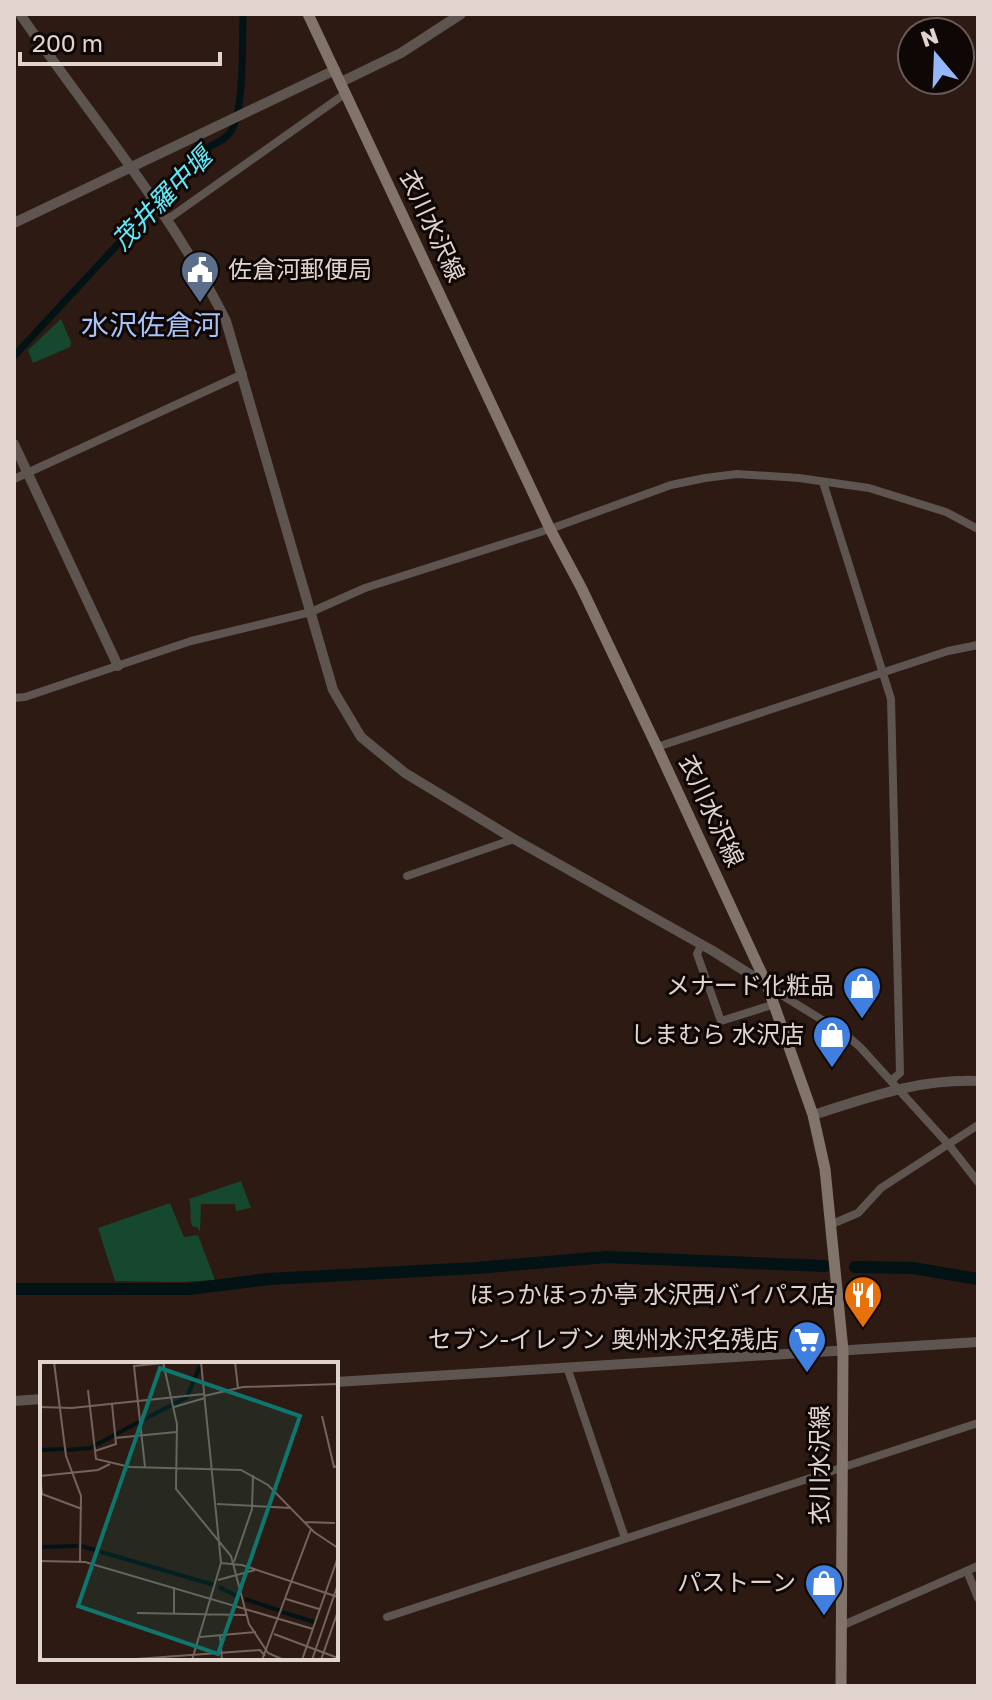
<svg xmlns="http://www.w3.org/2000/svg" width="992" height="1700" font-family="'Golos Text','Noto Sans JP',sans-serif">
  <rect width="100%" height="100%" fill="#2c1a13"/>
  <!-- green -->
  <g fill="#16472f">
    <path d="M61,319l10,23 -1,5 -37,16 -5,-13z"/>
    <path d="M241,1181l10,27 -15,3 -1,-7h-34l-1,28 -2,-4 -6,-2c-3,-10 0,-18 -3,-27z"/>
    <path d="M170,1203l14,34 14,-2 17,45 -33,2 -67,-1 -17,-53z"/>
  </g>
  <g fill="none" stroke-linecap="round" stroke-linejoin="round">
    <!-- canal -->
    <path stroke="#031214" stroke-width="7" d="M14,356l193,-208c7,-4 17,-8 22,-14 16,-18 13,-94 14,-120"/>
    <!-- river -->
    <g stroke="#031214" stroke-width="12">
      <path d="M855,1267l58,1 65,11"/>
      <path d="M14,1289h175l80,-10 207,-11 131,-11 218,9"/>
    </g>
    <!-- minor -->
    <g stroke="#5e5550" stroke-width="8">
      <path d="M168,219l178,-126"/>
      <path d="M14,479l229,-105"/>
      <path d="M823,482l68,217 9,374 -8,7"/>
      <path d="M14,698l11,-1 166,-56 120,-29 54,-24 185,-59 121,-44 34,-7 32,-4 62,4 70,10 77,24 32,17"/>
      <path d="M657,747l291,-96 30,-6"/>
      <path d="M407,876l107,-37"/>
      <path d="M701,945l-4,9 24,67 51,-16"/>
      <path d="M767,986l78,48 15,13 89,98 29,37"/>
      <path d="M832,1224l26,-11 23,-25 97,-63"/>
      <path d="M567,1367l58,171"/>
      <path d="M967,1571l11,27"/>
      <path d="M387,1617l591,-194"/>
      <path d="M841,1626l137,-60"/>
    </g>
    <!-- tertiary -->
    <g stroke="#5e5550" stroke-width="10">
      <path d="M20,14c70,102 151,196 206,307l107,369 28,47 44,36 109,66 199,112 54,34"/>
      <path d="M341,82l60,-29 60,-39"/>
      <path d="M14,223l321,-153"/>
      <path d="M14,444l104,222"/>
      <path d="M813,1115c57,-18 104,-36 165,-34"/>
      <path d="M336,1382l642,-40"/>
      <path d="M14,1401l28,-2"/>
    </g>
    <!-- secondary -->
    <path stroke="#82746b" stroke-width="11" d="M308,14l242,515 32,60 75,158 110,238 46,130 12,54 18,181 -2,336"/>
  </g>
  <!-- icons -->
  <defs>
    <g id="civic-pin" transform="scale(2)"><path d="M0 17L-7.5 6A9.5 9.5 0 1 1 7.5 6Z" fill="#5c6f8a" stroke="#0f0705"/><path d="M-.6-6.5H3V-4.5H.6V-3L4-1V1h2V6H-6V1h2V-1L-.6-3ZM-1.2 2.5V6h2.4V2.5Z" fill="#fff"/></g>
    <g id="shop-pin" transform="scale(2)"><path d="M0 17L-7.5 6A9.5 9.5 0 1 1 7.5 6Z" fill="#3f7fe0" stroke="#0f0705"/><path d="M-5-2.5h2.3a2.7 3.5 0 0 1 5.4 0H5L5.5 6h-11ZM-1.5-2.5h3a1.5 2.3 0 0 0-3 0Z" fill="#fff"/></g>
    <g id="restaurant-pin" transform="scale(2)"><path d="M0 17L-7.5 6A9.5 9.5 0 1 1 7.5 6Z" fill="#e8710a" stroke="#0f0705"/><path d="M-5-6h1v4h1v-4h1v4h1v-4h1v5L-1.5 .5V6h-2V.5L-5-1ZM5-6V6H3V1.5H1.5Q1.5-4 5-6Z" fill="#fff"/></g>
    <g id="supermarket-pin" transform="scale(2)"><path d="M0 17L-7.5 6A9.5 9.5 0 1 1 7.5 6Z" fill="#3f7fe0" stroke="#0f0705"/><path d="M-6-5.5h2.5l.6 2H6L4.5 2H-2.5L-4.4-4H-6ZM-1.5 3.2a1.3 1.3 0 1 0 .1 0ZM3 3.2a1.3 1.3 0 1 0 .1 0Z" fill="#fff"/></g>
  </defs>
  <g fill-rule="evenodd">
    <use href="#civic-pin" x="200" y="270"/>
    <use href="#shop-pin" x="862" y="986"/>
    <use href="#shop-pin" x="832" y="1035"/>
    <use href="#restaurant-pin" x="863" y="1295"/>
    <use href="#supermarket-pin" x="807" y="1340"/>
    <use href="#shop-pin" x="824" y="1583"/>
  </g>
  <g text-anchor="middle" stroke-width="6" stroke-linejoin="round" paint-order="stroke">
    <!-- street labels -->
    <g font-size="24" fill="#e1d4cf" stroke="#0f0705">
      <text transform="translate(432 226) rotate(65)" y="8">衣川水沢線</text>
      <text transform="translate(711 811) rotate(65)" y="8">衣川水沢線</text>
      <text transform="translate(820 1465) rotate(-90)" y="8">衣川水沢線</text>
    </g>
    <!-- poi labels -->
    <g font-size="24" fill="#e1d4cf" stroke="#0f0705" text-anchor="end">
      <text x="228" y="278" text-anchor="start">佐倉河郵便局</text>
      <text x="834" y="994">メナード化粧品</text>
      <text x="804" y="1043">しまむら 水沢店</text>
      <text x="835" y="1303">ほっかほっか亭 水沢西バイパス店</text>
      <text x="779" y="1348">セブン-イレブン 奥州水沢名残店</text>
      <text x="796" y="1591">パストーン</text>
    </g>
    <!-- water labels -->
    <g font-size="26" font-style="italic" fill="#61e9f8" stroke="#0f0705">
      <text transform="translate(162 199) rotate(-46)" y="9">茂井羅中堰</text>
    </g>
    <!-- quarter labels -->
    <g font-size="28" fill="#a8c2f7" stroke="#0f0705">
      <text x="151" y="335">水沢佐倉河</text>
    </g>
  </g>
  <!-- overview -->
  <g transform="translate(40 1362)">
    <rect width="298" height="298" fill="#2c1a13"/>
    <path fill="none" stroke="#031214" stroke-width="4" d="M101,59l46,-24 13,-31M0,88l24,-1M27,88l23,-2 49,-26M41,184l133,39M0,185l38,-1M179,225l24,12M205,237l36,12M242,250l32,10"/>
    <path fill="none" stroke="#74645e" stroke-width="2" d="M14,0l12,94 15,40 -1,65M123,0l14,62 -1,65 55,67 18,68 19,29 16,7M195,0l3,26M48,28l8,69 34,8 111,3 27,15 46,47 24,16M164,34l39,-9 95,-3M0,45l32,1 132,-14M134,45l31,-9M282,54l12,51 4,-1M75,76l61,-6M55,89l21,-7 -4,-40M105,105l-11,-101 29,-3M0,114l58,-6 12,-6M0,114l2,18 40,15M177,142l74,4M264,160l31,1M0,199l45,1 228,67M194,200l18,-53 1,-34M181,201l21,2 96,32M178,218l37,-10M246,237l33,10M97,251l109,2M134,252v-27M234,272l64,24M180,273l2,25M160,275l56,-5M82,298l138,-10 5,6M152,298l29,-97 -20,-201M222,298l49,-131M262,298l36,-103M272,298l26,-76M281,298l17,-49"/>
    <path fill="#0f766e" fill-opacity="0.15" stroke="#0f766e" stroke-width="4" d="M120,6l140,48 -82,238 -140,-48z"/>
    <rect width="298" height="298" fill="none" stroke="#e1d4cf" stroke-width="4"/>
  </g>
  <!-- border -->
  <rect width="992" height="1700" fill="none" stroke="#e1d4cf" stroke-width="32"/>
  <!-- north arrow -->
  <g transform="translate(936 56) rotate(341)"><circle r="38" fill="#0f0705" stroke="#635956" stroke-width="2"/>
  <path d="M0-6L14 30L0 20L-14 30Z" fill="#95b7fd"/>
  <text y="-12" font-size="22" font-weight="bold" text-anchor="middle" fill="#e1d4cf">N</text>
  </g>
  <!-- scale -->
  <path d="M20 52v12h200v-12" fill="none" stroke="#e1d4cf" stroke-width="4"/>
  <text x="32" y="52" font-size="24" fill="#e1d4cf" stroke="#0f0705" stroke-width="6" paint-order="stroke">200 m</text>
</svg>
